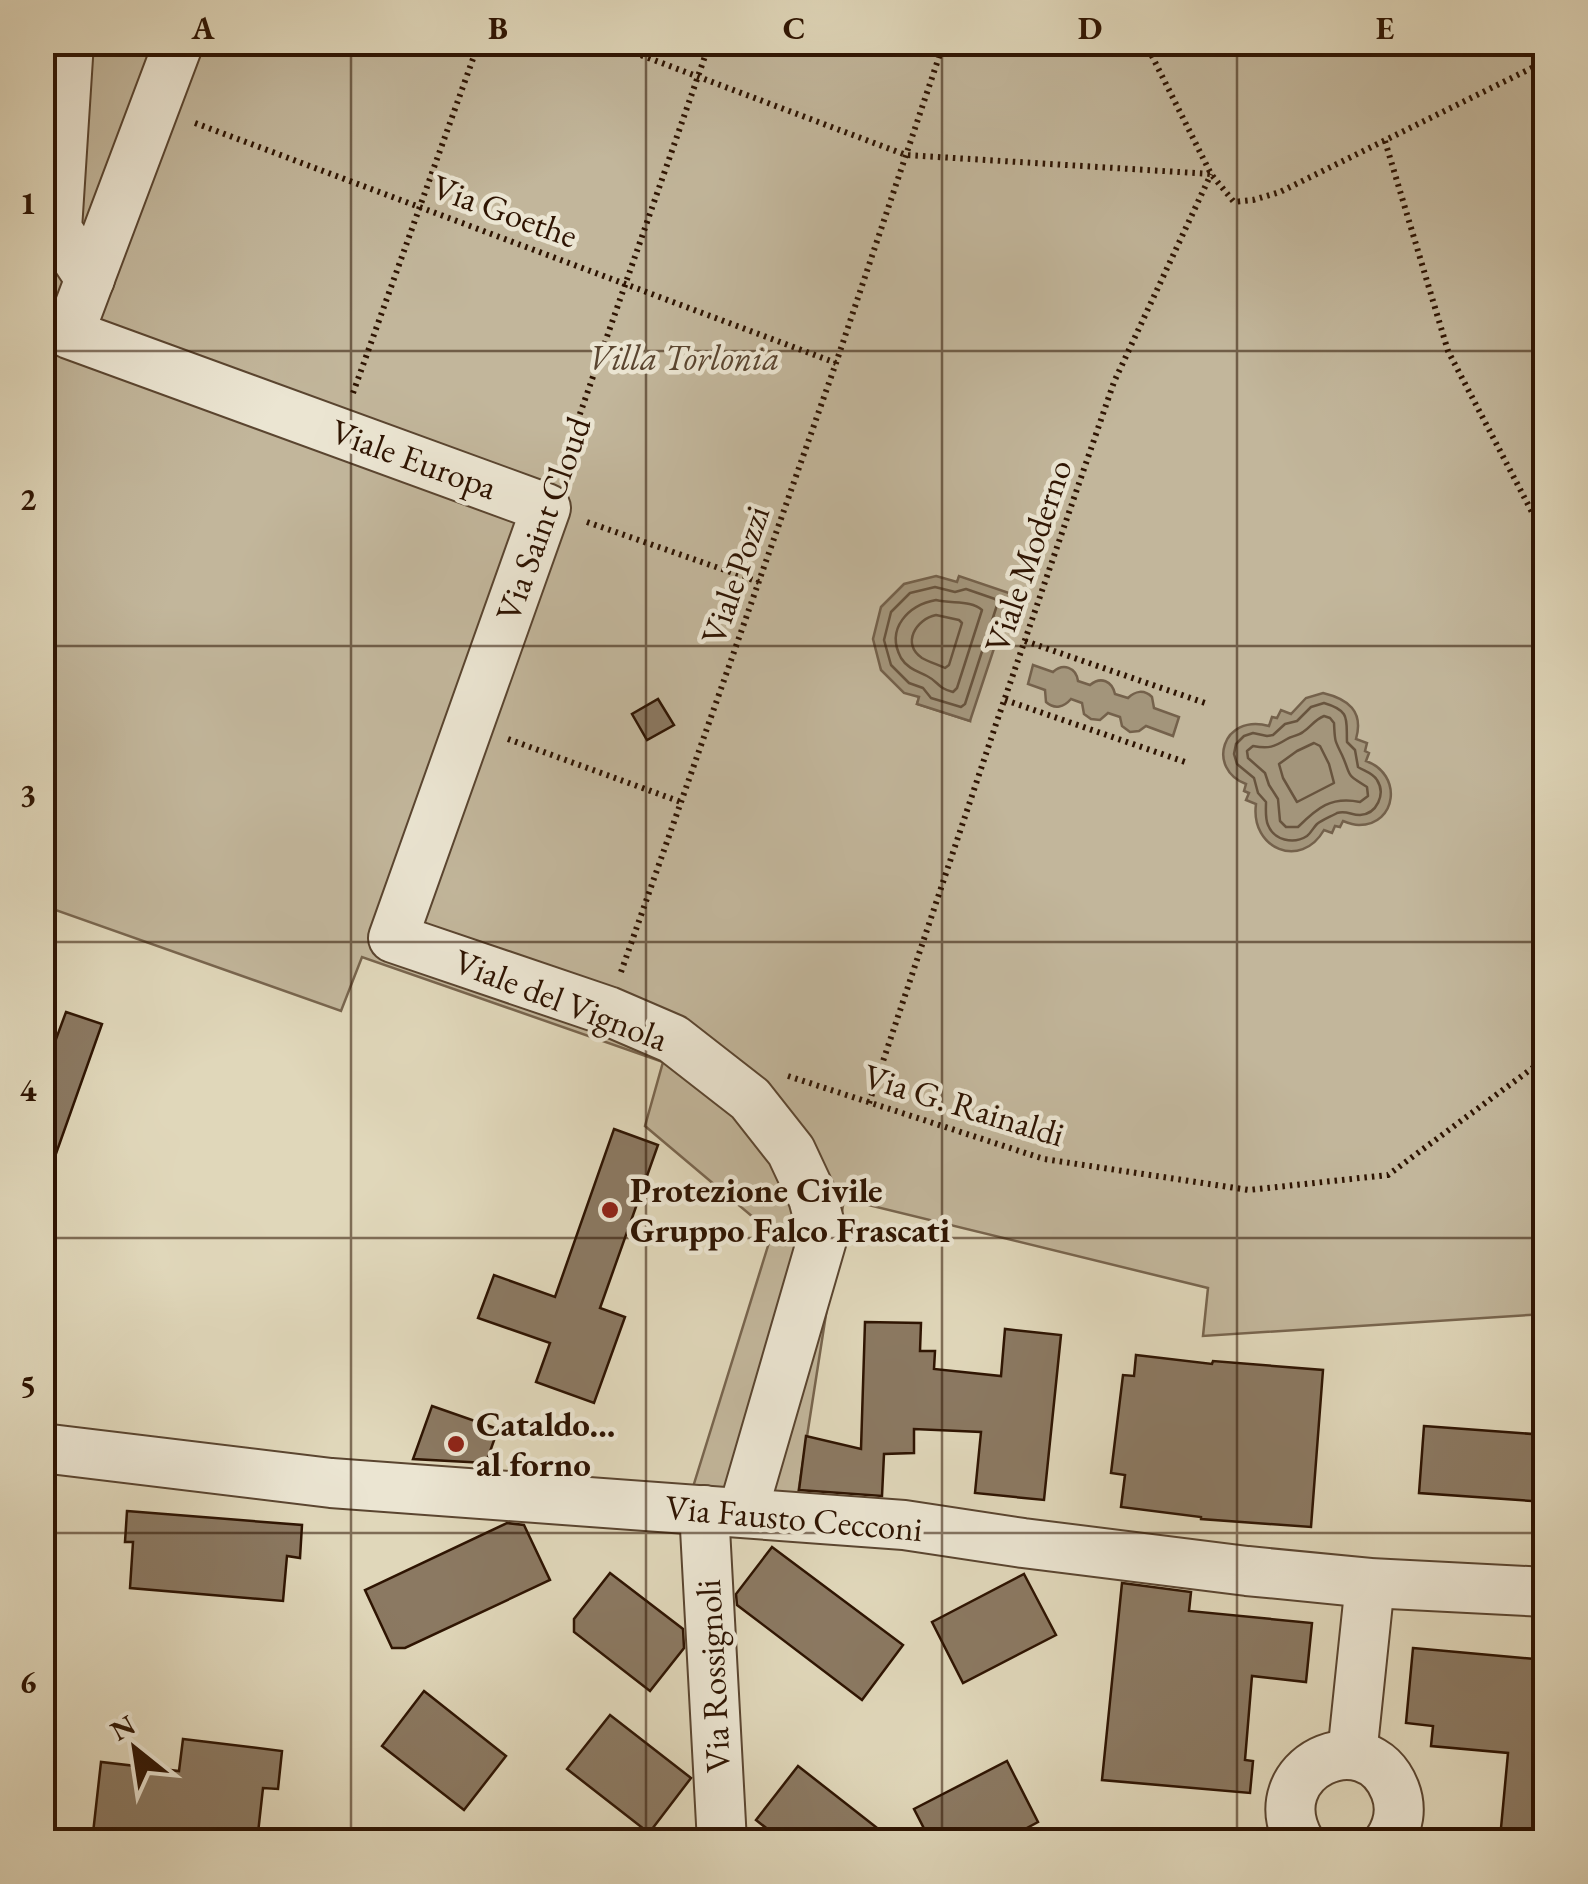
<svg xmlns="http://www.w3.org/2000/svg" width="1588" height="1884" font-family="'EB Garamond',serif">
  <rect width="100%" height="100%" fill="#e0d7ba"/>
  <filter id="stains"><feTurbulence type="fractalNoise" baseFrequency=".002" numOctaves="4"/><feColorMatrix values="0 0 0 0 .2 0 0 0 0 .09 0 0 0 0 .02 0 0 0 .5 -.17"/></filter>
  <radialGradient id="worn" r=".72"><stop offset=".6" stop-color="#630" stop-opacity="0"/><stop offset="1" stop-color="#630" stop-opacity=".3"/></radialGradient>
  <!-- green -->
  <path fill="#c2b69b" stroke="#78654e" stroke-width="2.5" fill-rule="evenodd" d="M43,43h1502v1271l-342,22 5,-48 -364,-89 -46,295 -105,-7 79,-254 -127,-107 18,-64 -301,-105 -21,54 -288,-102 -10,27zM959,577l11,144 -53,-17zM1291,714l74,47 -30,64 -11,4 -79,-38 24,-64 8,-8z"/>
  <!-- water -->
  <g fill="#a3957b" stroke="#74614b" stroke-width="2.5">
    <path d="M936,576l21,6 2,-6 53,18 -42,127 -53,-17 2,-7 -15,-4 -23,-23 -8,-31 8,-32 23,-23z"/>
    <path d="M1033,665l20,7c10,-9 23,-5 25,9l12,4c11,-9 22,-4 25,9l13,4c7,-7 16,-9 24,-1l2,11 25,9 -6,19 -27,-10 -7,5 -9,1 -8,-6 -2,-9 -12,-4 -8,7 -9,-1 -7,-5 -2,-11 -11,-4c-7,8 -16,11 -25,3l-1,-12 -17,-6z"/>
    <path d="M1323,693c25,6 41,18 33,46l11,4 -2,8 4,2 -3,8c37,13 31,64 -7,64 -5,0 -11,-2 -16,-4l-3,6 -5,-1 -3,7 -8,-3c-23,40 -74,19 -68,-26l-10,-4 3,-7 -5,-2 2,-7c-40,-15 -24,-71 23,-58l3,-9 5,1 4,-8 10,4 15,-16z"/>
  </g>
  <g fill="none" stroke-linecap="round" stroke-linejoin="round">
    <!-- shore -->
    <g stroke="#68543e" stroke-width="2.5">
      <path d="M935,587l20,5 11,-3 29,10 3,3 -33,102 -4,3 -30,-9 -8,-10 -14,-5 -18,-18 -7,-25 7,-28 19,-19z"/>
      <path d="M936,600c17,4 35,0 46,10l-25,78 -4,4c-16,-4 -14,-10 -26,-16 -10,-5 -20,-8 -26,-18 -16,-30 8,-53 35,-58z"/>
      <path d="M936,615l23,5 3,3 -13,42 -4,3c-6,-3 -16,-6 -23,-10 -21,-14 -6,-39 14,-43z"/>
      <path d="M1324,703c27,8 22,16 23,39l8,8 3,17c6,4 15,6 19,13 9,14 0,34 -17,35 -9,0 -14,-5 -23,-2 -5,3 -15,7 -20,11 -4,4 -6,9 -10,12 -14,9 -33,4 -39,-11 -3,-7 -2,-15 -2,-23l-8,-9 -4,-15 -17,-14 -3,-10 2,-10 8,-8 9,-3 14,3 6,-1 12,-11 12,-3 14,-14z"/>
      <path d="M1324,716l6,2 4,5c1,18 0,16 8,32 10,22 2,18 25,32l1,9 -8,6c-29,-6 -43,6 -62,25h-12l-6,-6 -2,-22 -9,-14 -4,-12 -17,-15 -1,-7 6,-5c16,3 21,1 34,-7 4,-3 11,-3 16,-7 8,-5 11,-12 21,-16z"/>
      <path d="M1314,743l6,3 9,18 5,19 -37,19 -14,-24 -4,-14 18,-13z"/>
    </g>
  </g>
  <!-- building -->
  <g fill="#8b7962" stroke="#2e1402" stroke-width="2.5">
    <path d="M658,699l16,26 -27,15 -15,-26z"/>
    <path d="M66,1012l36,12 -55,155 -5,-1v-131l10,3z"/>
    <path d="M614,1129l44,16 -58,163 25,9 -31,86 -58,-21 14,-39 -72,-25 16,-43 61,22z"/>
    <path d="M865,1322l56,1 -1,28h15l-1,18 67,7 4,-47 56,6 -17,165 -69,-7 6,-61 -67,-3v24l-30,1 -2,42 -83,-6 7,-54 55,13z"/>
    <path d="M1136,1355l76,9 1,-3 110,9 -12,157 -110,-8v-2l-80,-10 4,-32 -14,-2 12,-98 11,1z"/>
    <path d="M432,1406l66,23 -12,34 -73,-4z"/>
    <path d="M1424,1426l122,9v67l-127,-9z"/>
    <path d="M127,1511l175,14 -2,33 -13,-2 -4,45 -153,-13 3,-46h-8z"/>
    <path d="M507,1523l17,2 26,55 -145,68h-13l-27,-58z"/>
    <path d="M772,1547l131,98 -41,55 -125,-95 -1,-11z"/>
    <path d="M610,1573l73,56 1,19 -34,43 -76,-59v-13z"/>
    <path d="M1024,1574l32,61 -93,48 -31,-61z"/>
    <path d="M1122,1583l69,9 -2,19 123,12 -6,59 -54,-6 -7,84 8,1 -3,32 -148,-13z"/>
    <path d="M1413,1648l133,12v172l-45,-4 7,-75 -77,-7 2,-20 -27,-3z"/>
    <path d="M424,1691l82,65 -42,54 -82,-64z"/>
    <path d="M610,1715l81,63 -42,55 -82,-64z"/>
    <path d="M183,1739l99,12 -4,38 -15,-1 -6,54h-165l9,-80 78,9z"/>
    <path d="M1007,1761l31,61 -37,20h-70l-17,-33z"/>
    <path d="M798,1766l97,76h-111l-28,-22z"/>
  </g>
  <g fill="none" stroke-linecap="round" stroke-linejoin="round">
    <!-- minor casing -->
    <g stroke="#5a4530" stroke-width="52">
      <g id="minor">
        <path d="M69,42l-12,187 33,50"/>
        <path d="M179,42l-110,292 477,174 -153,430 215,73 65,28 77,60 41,52 22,47 10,38 -80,275"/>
        <path d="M42,1448l289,35 573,42 119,18 224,28 123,12 176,9"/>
        <path d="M704,1510l18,332"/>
        <path d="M1352,1755l18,-172"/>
        <path d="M1300,1842c-42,-74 67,-124 95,-52 7,18 4,36 -7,52"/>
      </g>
    </g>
    <!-- path -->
    <g stroke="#2e1402" stroke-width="6" stroke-dasharray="2.5 5" stroke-linecap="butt">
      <path d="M606,42l300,113 305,19"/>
      <path d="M1145,42l66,132 23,28 19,-2 27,-8 266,-131"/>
      <path d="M195,123l641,240"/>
      <path d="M1385,141l63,210 98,188"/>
      <path d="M353,393l126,-351"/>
      <path d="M560,471l150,-429"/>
      <path d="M587,522l172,60"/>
      <path d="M1025,641l183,63"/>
      <path d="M1005,700l183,63"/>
      <path d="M508,739l173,63"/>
      <path d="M621,972l215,-609 108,-321"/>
      <path d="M788,1076l256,83 205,31 139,-15 158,-117"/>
      <path d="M869,1103l127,-379 118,-342 97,-208"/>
    </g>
    <!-- minor -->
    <use href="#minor" stroke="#ebe5d2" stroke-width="48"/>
  </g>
  <!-- grid -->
  <path fill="none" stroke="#2e1402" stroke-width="2.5" stroke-opacity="0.55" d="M351,42v1800M646,42v1800M942,42v1800M1237,42v1800M42,351h1504M42,646h1504M42,942h1504M42,1238h1504M42,1533h1504"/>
  <!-- markers -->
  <g fill="#8f2418" stroke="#ebe5d2" stroke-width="4">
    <circle cx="610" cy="1210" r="10"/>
    <circle cx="456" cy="1444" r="10"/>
  </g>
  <g text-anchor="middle" stroke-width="9" stroke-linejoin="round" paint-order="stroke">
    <!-- street labels -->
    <g font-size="35" fill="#2e1402" stroke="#ebe5d2">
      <text transform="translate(505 211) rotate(20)" y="12">Via Goethe</text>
      <text transform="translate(414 459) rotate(20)" y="12">Viale Europa</text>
      <text transform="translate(543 519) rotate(-70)" y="12">Via Saint Cloud</text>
      <text transform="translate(1028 556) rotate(-71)" y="12">Viale Moderno</text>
      <text transform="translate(735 575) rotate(-71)" y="12">Viale Pozzi</text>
      <text transform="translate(561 1000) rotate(21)" y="12">Viale del Vignola</text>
      <text transform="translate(964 1105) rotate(17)" y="12">Via G. Rainaldi</text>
      <text transform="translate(794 1518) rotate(5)" y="12">Via Fausto Cecconi</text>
      <text transform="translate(713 1676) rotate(-93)" y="12">Via Rossignoli</text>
    </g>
    <!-- park labels -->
    <g font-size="35" font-style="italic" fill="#5a4530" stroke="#ebe5d2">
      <text x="684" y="370">Villa Torlonia</text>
    </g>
    <!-- poi labels -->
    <g font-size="35" font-weight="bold" fill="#2e1402" stroke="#ebe5d2" text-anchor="start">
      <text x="630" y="1202">Protezione Civile<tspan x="630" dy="40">Gruppo Falco Frascati</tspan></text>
      <text x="476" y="1436">Cataldo...<tspan x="476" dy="40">al forno</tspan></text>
    </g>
  </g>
  <!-- margin -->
  <rect width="1588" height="1884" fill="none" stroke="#e0d7ba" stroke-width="110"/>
  <!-- north arrow -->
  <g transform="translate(135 1749) rotate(330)" stroke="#ebe5d2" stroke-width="8" paint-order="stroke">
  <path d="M0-8L18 38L0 25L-18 38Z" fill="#2e1402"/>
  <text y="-15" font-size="28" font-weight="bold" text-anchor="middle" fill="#2e1402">N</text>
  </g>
  <rect x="55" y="55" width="1478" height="1774" fill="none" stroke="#2e1402" stroke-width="4"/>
  <g font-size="32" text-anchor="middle" font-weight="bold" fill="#2e1402">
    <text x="203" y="39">A</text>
    <text x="498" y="39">B</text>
    <text x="794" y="39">C</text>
    <text x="1090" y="39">D</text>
    <text x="1385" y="39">E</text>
    <text x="28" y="214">1</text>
    <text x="28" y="510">2</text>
    <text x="28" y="806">3</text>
    <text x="28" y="1101">4</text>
    <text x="28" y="1397">5</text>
    <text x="28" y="1693">6</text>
  </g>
  <rect width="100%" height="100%" filter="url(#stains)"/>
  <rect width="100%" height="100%" fill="url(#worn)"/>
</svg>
